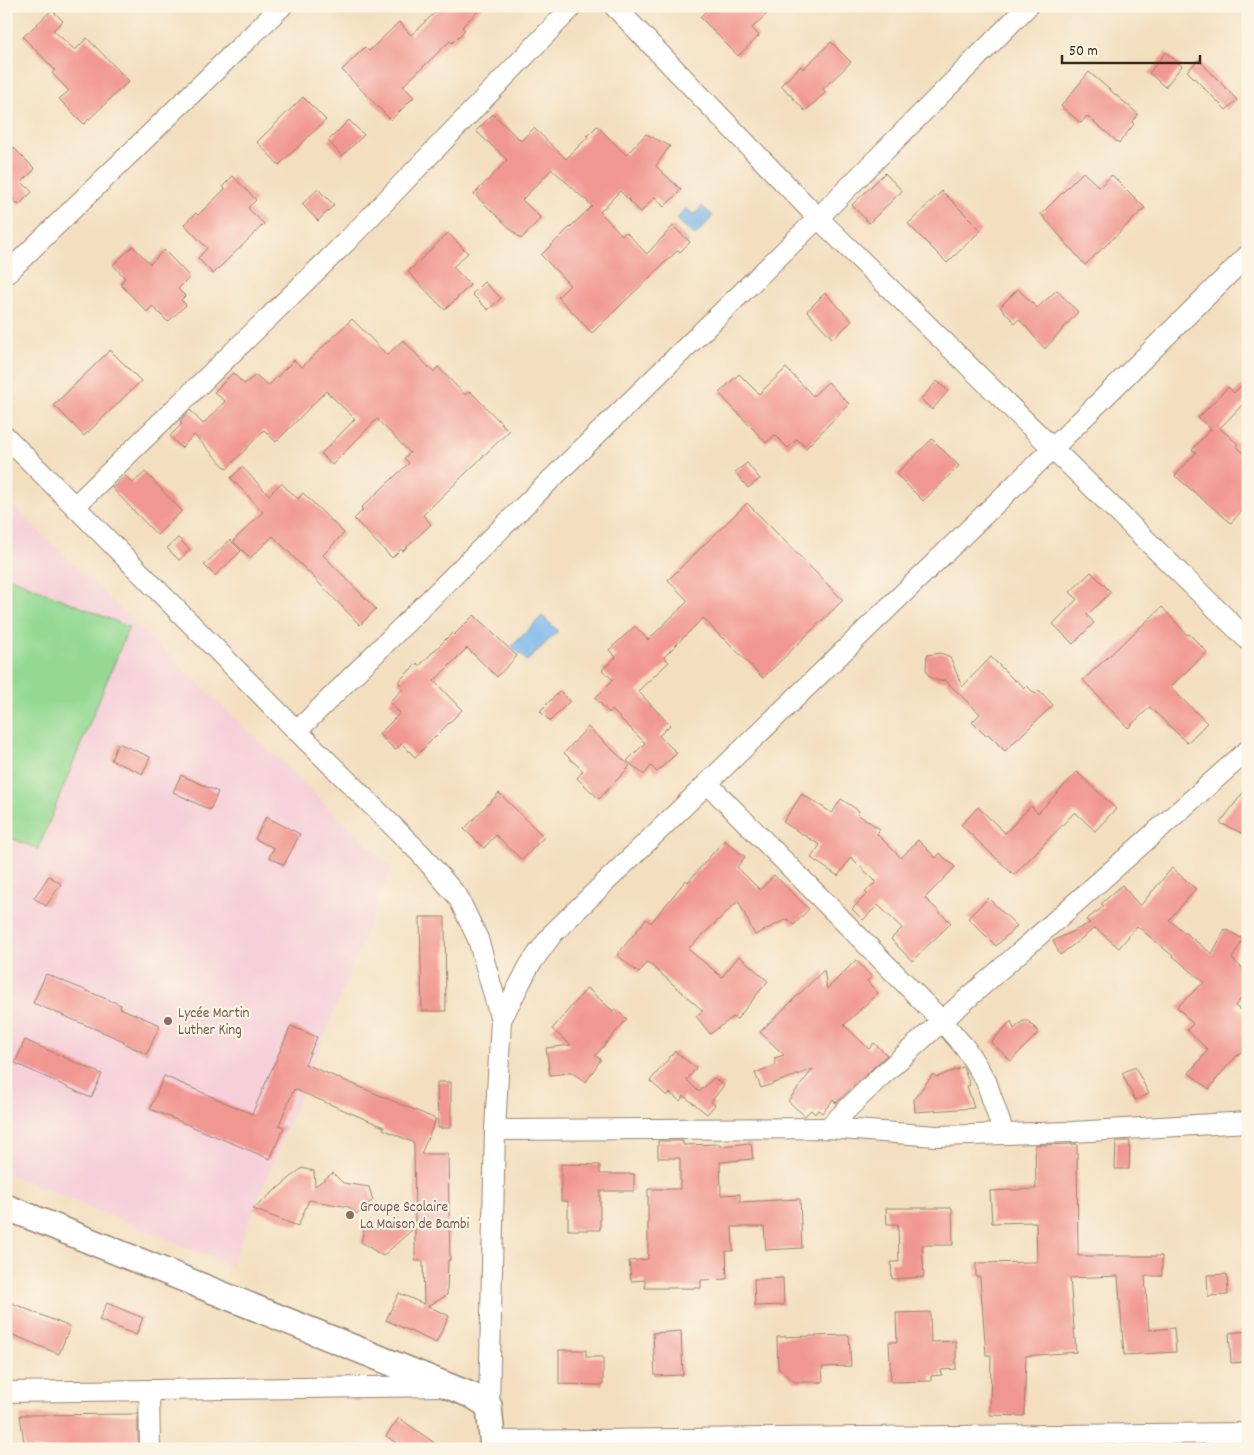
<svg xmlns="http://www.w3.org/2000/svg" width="1254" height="1455" font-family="Dekko,sans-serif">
  <rect width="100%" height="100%" fill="#fcf5e5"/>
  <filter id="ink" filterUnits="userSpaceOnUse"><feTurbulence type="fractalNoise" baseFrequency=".02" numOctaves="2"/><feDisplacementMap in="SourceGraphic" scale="10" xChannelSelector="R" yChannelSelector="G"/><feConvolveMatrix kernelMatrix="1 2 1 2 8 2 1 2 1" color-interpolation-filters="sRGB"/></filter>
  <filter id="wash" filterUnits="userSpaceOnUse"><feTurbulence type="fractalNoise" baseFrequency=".0096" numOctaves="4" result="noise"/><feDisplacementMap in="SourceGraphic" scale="20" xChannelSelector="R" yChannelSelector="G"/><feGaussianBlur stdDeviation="1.12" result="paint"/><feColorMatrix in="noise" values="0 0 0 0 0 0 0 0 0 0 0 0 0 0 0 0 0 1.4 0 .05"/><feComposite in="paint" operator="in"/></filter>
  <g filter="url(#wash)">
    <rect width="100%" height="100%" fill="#f3dfc0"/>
    <!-- built -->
    <path fill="#f5cfd9" d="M6,500l386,368 -161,398 -225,-93z"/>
    <!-- green -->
    <path fill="#93d992" stroke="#678258" d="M6,576l123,51 -91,222 -32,-13z"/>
    <!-- water -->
    <g fill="#78b6eb" stroke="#5a7084">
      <path d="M702,206l11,10 -18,20 -18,-17 9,-11 8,7z"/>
      <path d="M542,616l16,15 -31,30 -15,-15z"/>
    </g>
    <g id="blocks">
      <!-- building -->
      <g fill="#f19791">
        <path d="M442,6h41l-21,21 3,3 -13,13 -2,-2 -47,45 11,11 -23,23 -49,-50 23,-23 4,4 30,-29 12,13z"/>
        <path d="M711,6h64l-23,22 7,8 -21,20 -38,-39z"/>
        <path d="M52,10l11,11 -10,9 22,20 12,-12 42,43 -45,43 -25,-25 10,-8 -17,-18 3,-3 -32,-33z"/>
        <path d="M831,42l20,20 -28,27 3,3 -21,19 -24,-26 20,-19 2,3z"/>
        <path d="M1166,52l16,14 -17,21 -16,-14z"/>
        <path d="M1199,60l38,40 -11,10 -39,-39z"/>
        <path d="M1089,72l49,42 -6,8 2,2 -15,19 -32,-27 -6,7 -20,-17z"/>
        <path d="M303,97l23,23 -47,45 -22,-23z"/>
        <path d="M493,114l28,27 13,-13 32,31 22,-22 -1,-1 10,-10 29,29 20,-21 24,12 -14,20 25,24 -17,17 -9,-10 -14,15 -21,-21 -20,21 22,23 4,-3 21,22 26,-28 17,16 -10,10 -2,-2 -86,83 -34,-36 12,-12 -29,-30 51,-49 -40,-37 -30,31 19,18 -20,21 -47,-45 33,-34 -31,-29z"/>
        <path d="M349,120l15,15 -22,21 -14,-15z"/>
        <path d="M6,140l29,29 -13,13 10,10 -13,13 -10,-10 -3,3z"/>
        <path d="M1083,172l16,15 13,-12 33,33 -60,57 -44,-51z"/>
        <path d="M885,173l17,18 -33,32 -17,-18z"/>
        <path d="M233,176l23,24 -8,8 16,16 -51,50 -15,-16 9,-10 -23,-24 12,-11 2,2 27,-26 -2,-3z"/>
        <path d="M318,189l16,16 -16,16 -16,-17z"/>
        <path d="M942,191l39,39 -34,33 -39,-39z"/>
        <path d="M448,233l20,20 -15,14 17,18 -25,25 -37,-38z"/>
        <path d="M133,246l17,18 14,-14 26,27 -12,12 7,7 -4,4 5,5 -18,17 -16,-16 -5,6 -27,-28 5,-6 -12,-13z"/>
        <path d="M484,282l17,16 -13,12 -16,-16z"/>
        <path d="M1018,289l19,19 20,-18 21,22 -33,37 -26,-30 -4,4 -15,-16z"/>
        <path d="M825,293l27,28 -19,18 -26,-28z"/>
        <path d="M352,319l35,36 16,-15 30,32 5,-5 27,28 5,-4 39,40 -86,84 8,9 -28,27 -2,-2 -9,9 -38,-39 9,-9 -2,-2 48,-45 -5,-5 6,-5 -33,-34 -45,46 -11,-11 34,-35 -29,-28 -50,51 -12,-12 -37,39 -33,-34 -13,13 -11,-12 12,-12 -2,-3 10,-11 13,14 22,-23 -11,-9 19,-19 11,11 12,-9 12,11 26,-26 8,7z"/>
        <path d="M110,350l31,31 -57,55 -30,-31z"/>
        <path d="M786,368l27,28 15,-14 21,22 -43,44 -9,-9 -9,9 -13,-13 -9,8 -47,-50 20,-19 20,20z"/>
        <path d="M1248,379v20l-28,29 18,16 -2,2 12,10v48l-17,19 -56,-47 21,-24 -4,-2 19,-21 -13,-11 30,-31 6,6z"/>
        <path d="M937,381l11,10 -16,19 -11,-11z"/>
        <path d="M932,439l27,27 -36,35 -27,-27z"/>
        <path d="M747,463l13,16 -12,9 -13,-16z"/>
        <path d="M242,467l27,28 12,-12 17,16 5,-6 41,40 -21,22 53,54 -16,16 -87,-89 -23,22 -17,-17 30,-29 -32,-34z"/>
        <path d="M145,472l37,39 -25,24 -45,-47 13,-12 8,7z"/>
        <path d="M747,503l96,97 -80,78 -39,-40 -1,1 -20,-21 -39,39 5,5 -31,29 32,34 -11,11 18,17 -20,19 -6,-6 -7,9 -17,-14 18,-18 -33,-33 -3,3 -14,-15 18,-18 -11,-10 14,-13 -7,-7 26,-24 13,14 40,-39 -20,-21z"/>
        <path d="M178,538l12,12 -11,10 -12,-12z"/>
        <path d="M230,540l11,11 -26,25 -11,-11z"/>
        <path d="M1091,572l20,20 -24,23 7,8 -21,21 -20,-20 24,-25 -7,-7z"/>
        <path d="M1162,607l25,28 2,-1 18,18 -37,35 37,36 -20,20 -37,-36 -22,21 -45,-48z"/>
        <path d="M474,615l43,41 -20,21 -30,-29 -33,33 28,29 -47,47 -13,-13 -7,6 -16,-16 21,-21 -11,-11 15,-14 -6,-6 19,-19 2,3 33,-33 2,2z"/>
        <path d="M940,653l6,2 5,4 11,28 29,-30 24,24 1,-1 9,8 2,-2 8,8 4,-4 14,15 -48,46 -17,-17 -2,2 -14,-14 8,-8 -35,-34 -6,1 -6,-2 -5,-4 -2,-6 1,-14z"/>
        <path d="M560,691l10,10 -20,20 -10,-10z"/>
        <path d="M588,727l42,39 -31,33 -22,-21 6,-7 -19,-18z"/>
        <path d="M118,743l32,14 -7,17 -32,-14z"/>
        <path d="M1077,772l39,37 -21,22 -20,-19 -61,63 -53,-50 17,-18 27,26 26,-27 7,7z"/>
        <path d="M181,775l37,17 -8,18 -37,-18z"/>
        <path d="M1248,786v50l-28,-13z"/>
        <path d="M499,793l45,44 -22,23 -26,-25 -12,13 -20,-19z"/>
        <path d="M802,794l30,19 9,-14 18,12 -2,3 23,15 -3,5 24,24 17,-18 18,18 4,-5 15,14 -30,31 26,25 -39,38 -21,-22 11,-11 -24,-23 -15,15 -11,-11 15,-15 -2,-2 11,-10 -25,-25 -13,19 -27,-18 9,-13 -37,-23z"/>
        <path d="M266,817l34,17 -16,31 -15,-8 5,-9 -19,-9z"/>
        <path d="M724,840l21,17 -8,10 23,23 14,-15 35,34 -15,16 -7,-6 -32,16 -17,-34 -50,48 34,28 17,-21 29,25 -31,38 -4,-2 -23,17 -14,-18 7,-5 -37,-33 -19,-16 -8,11 -22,-18 29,-36 5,4 35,-43 2,2z"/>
        <path d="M1172,868l24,21 -27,31 43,34 13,-25 18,10 -11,20 16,14v17l-13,16 13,10v29l-20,20 -19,24 -20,-16 19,-23 -21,-20 6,-6 -16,-17 27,-25 -67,-56 -18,22 -24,-20 -35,27 -7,-14 37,-18 -4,-3 18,-14 -3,-2 21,-19 18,21z"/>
        <path d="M49,876l12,8 -15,22 -12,-8z"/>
        <path d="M988,898l29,28 -21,20 -28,-28z"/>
        <path d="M420,917h25l1,94h-24z"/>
        <path d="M856,960l16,17 -5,4 11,12 -34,32 25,24 5,-6 13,12 -51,48 -3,-3 -11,13 -4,-3 -3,4 -4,-4 -6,6 -17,-15 25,-32 -52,19 -6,-15 21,-8 -2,-7 10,-3 -24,-23 64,-62 3,19z"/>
        <path d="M46,974l75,31 -1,3 40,17 -13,29 -24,-11 1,-2 -91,-38z"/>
        <path d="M587,988l26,23 2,-2 12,10 -32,37 6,3 -15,23 -17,-11v2l-19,2 -4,-27 25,-3 -19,-16z"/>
        <path d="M1011,1021l3,8 9,-8h5l11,11 -28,29 -20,-19z"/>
        <path d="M291,1026l26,11 -12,27 131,55 -15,35h27l2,106h-2l-1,35 -19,11 21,10 -13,27 -50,-23 13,-27 25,11 -1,-43h-8v-34l-32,29 -22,-14 3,-13 51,-4 -1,-82 -31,-14 1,-2 -90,-38 -15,36 5,2 -14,32 -120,-50 14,-33 88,38z"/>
        <path d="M25,1040l77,34 -11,24 -76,-35z"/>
        <path d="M675,1051l21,17 -9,12 12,12 15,-14 10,7 -13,17 4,3 -8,9 -23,-18 -4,5 -10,-8 -3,3 -17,-15z"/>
        <path d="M963,1067l7,18 -3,1 7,22 -59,4 -1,-13 19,-25 4,3z"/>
        <path d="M1135,1067l14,27 -14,6 -13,-27z"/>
        <path d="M437,1082h14v46h-13z"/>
        <path d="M658,1141h25v4l36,-1v2l32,-3 2,16 -33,3 1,33 19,-1v8l60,-3 2,49 -36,2 -2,-23h-32l1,24h-7l1,28 -26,1v8h-56v-8l-14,1 -2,-20 19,-2v-70h32v-31h-22z"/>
        <path d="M1116,1141h14l-1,28h-14z"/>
        <path d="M1077,1144l1,112h84v20h-17l4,54 25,-2 2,24 -52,3 -6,-79 -48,2 6,74 -50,4 -2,60 -34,-1 1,-60h-5l-6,-78h-4v-14l61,-1 -1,-40 -44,1 -2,-32 46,-2 -1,-44z"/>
        <path d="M561,1164l39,1v9h34v17h-34v39h-32v-29h-7z"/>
        <path d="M302,1168l12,3 1,15 18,-13 10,10 26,4 4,13 -16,14 -8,-7 -40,-7 -11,26 -45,-17z"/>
        <path d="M886,1208h66l1,37h-31l2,32 -32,2 -1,-17h8l-1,-38h-11z"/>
        <path d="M1227,1274l1,21 -20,1 -1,-21z"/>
        <path d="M783,1278l1,27 -29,1 -1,-27z"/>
        <path d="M12,1303l58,24 -11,27 -53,-22v-15z"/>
        <path d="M107,1303l36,15 -7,17 -37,-15z"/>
        <path d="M930,1312l1,30 25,-1v28l-15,1 1,5 -11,1v5l-40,1 -2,-40h8l-1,-29z"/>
        <path d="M681,1331l2,44 -28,1 -2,-43z"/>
        <path d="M1248,1331v31l-17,1 -2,-30z"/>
        <path d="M849,1335l2,31 -29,1 1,15h-28l-17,-14 -1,-31z"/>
        <path d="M559,1350h27v7h17v28l-44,-1z"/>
        <path d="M138,1414v35h-113l-5,-34z"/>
        <path d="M399,1418l44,31h-39l-18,-13z"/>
      </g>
    </g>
  </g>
  <g filter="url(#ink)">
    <use href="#blocks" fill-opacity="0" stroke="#97846f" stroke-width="1"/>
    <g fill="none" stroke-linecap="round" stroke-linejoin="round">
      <!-- minor casing -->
      <g stroke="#97846f" stroke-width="22">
        <g id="minor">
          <path d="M614,6l204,212 430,422"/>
          <path d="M6,274l276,-268"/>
          <path d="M6,437l291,294 123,122 38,44 20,42 23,81 -6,110 -6,276"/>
          <path d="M75,506l272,-265 226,-235"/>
          <path d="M297,731l233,-231 288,-282 210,-212"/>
          <path d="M707,783l235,238 306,-271"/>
          <path d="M501,1020l28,-54 24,-33 500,-485 195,-193"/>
          <path d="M828,1128l51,-50 63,-57 24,28 20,32 18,53"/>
          <path d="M495,1130l333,-2 108,8 136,-4 176,-10"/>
          <path d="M149,1391l1,58"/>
          <path d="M6,1392l436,-6"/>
          <path d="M493,1441l755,-8"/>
        </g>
      </g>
      <!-- tertiary casing -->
      <g stroke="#97846f" stroke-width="28">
        <path id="tertiary" d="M6,1207l467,189 16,10 4,43"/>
      </g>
      <!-- minor -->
      <use href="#minor" stroke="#fff" stroke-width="20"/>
      <!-- tertiary -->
      <use href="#tertiary" stroke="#fff" stroke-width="25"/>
    </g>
  </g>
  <!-- markers -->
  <g fill="#8d6e63" stroke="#fcf5e5" stroke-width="2">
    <circle cx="168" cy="1021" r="5"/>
    <circle cx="350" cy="1215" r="5"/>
  </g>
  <g text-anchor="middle" stroke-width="4.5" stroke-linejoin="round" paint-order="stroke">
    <!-- education labels -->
    <g font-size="15" fill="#785e54" stroke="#fcf5e5" text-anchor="start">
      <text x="178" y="1017">Lycée Martin<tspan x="178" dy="17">Luther King</tspan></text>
      <text x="360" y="1211">Groupe Scolaire<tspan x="360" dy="17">La Maison de Bambi</tspan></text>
    </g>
  </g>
  <!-- margin -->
  <rect width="1254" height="1455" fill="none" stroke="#fcf5e5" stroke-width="25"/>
  <!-- scale -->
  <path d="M1062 55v8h138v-8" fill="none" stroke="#3b2a1e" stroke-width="2.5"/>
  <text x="1069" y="55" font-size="15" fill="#3b2a1e" stroke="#fcf5e5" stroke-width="4" paint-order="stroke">50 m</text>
</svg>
